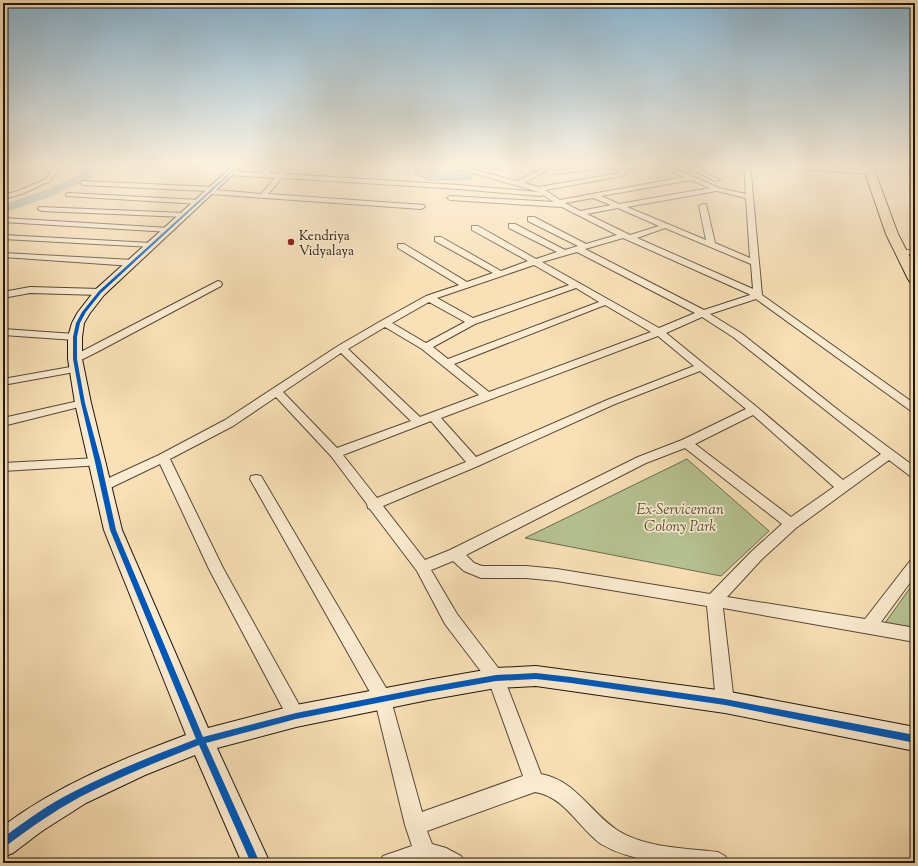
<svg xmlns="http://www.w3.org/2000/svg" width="918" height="866" font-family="'Sorts Mill Goudy',serif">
  <rect width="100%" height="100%" fill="#f9e0b6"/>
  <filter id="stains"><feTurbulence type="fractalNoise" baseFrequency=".005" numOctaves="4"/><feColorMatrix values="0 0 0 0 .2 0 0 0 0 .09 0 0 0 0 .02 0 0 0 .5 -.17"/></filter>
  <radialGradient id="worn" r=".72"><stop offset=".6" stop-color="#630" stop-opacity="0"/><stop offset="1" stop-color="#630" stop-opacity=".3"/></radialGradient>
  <!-- green -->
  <g fill="#b7c393" stroke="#6b6c4f">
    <path d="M687,459l82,72 -48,45 -196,-38z"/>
    <path d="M915,581v48l-30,-6z"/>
  </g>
  <!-- water -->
  <g fill="#a1bbb7" stroke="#6d7972">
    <path d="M484,164h42c-16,8 -26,6 -43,4l-1,-3z"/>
    <path d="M423,168c16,1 32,0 47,6l1,5 -41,1 -16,-6 2,-5z"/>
  </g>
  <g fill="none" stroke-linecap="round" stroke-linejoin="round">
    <!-- river -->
    <path fill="#a1bbb7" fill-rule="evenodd" d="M76,164h12l3,12 -2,3 -40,18 -46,16v-8l48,-17 28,-13z"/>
    <!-- street casing -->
    <g stroke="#564836" stroke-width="2">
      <g id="street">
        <path d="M65,164h13l-20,5 -8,12 -28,13 -19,5v-4l15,-4 28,-12 8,-13z"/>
        <path d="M98,164h142l1,1 -3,2 -137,-1z"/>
        <path d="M272,164h6l-9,9 10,1 10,-10h6l-9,10 173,11 80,7 -97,-28h9l66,17 34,-17h7l-34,19 15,4 80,-14 3,-3 -18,-2 -50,6 -1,-1 3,-2 48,-7 22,2 12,-2h10l-20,5 -5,7 -78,14 15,10 124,-23 -28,-13h8l55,24 27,6 -2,-30h6l12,131 153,109v8l-4,-1 -155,-112 -46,15 31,19 101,80 73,54v10l-5,-1 -21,-16 -93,68 -34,31 -35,38 138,22 45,-58 5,-2v17l-34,46 34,6v14l-192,-34 11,94 -3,6 -6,2 -6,-2 -3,-6 -9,-96 -150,-25 -31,-3h-45l-17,-7 -11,-10 -22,9 26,44 45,59 39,101c34,6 49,38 76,56 28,18 68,18 101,22l7,4 4,7c-43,0 -91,3 -128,-19 -23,-17 -36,-47 -66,-52l-108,39 5,13 14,4 15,8 4,7h-86l4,-7 29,-10 -7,-21 -30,-124 -125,-222 1,-3 5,-1 5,1 128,217 33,119 101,-36 -34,-94 -44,-58 -28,-53 -47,-62 -2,-1 -1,-4 -36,-48 -55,-59 -43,29 -63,33 53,109 79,142 3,6 -3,6 -6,2 -6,-2 -81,-153 -49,-105 -52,25 -5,1 -5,-1 -2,-3 2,-3 61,-28 66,-35 113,-74 43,-25 45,-25 33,-11 -61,-37v-4h6l63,38 26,-9 -58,-32v-4h6l60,34 27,-10 -56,-31v-4h6l58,33 21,-7 -48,-24v-4h6l50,26 13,-4 -50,-25v-4h6l52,27 31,-9 -55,-28 -112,-7 -3,-2 3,-2 104,6 -11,-7 -3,1 -81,-7 -177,-11 -14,16 156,11 1,2 -4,2 -211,-15 -2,-1 -1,-2 -124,-6 -3,-2 3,-2 130,6 2,1v2l46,4 14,-16 -45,-3 -3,-2 3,-2 32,2zM691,180l19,8 -91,16 -18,-8zM717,191l29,7 4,60 -35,-15 -9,-39h-3l-4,2 7,34 -79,-33zM593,198l18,7 -31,6 -15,-8zM618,208l41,18 -29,9 -43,-21zM665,228l86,36 2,25 -116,-51zM623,238l126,56 1,1 -46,15 -119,-61zM577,252l118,61 -36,15 -117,-66zM534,265l35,20 -96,33 -36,-20zM576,288l23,14 -151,57 -15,-12 42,-23zM429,302l36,20 -39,21 -34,-20zM605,305l46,27 -162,60 -35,-28zM702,317l31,20 148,117 -38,26 -85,-72 -92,-75zM385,327l37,22 57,46 -59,22 -72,-68zM658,336l36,30 -87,34 -131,57 -35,-39zM341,353l70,68 -74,27 -54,-56zM700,371l46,38 -64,31 -44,17 -188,93 -25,10 -42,-54 95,-40 137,-62zM753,415l81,72 -43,30 -96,-73zM431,421l35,41 -89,36 -34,-43zM685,448l97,76 -30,27 -42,43 -153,-25 -31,-3h-44l-8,-3 -8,-8 180,-92z"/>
        <path d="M383,164h20c-4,3 -16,3 -20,0z"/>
        <path d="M682,164h7l31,16 -5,1z"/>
        <path d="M751,164h26l93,6 3,2 -3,2 -116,-8z"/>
        <path d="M905,164h6l4,6v7l-2,-1z"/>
        <path d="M68,193l131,7 4,2 -4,2 -133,-8v-2z"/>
        <path d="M39,207l146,6 4,2 -4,2 -143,-6 -4,-2z"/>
        <path d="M3,218l167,10 4,2 -4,2 -167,-10z"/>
        <path d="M3,235l149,8 4,2 -4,2 -149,-8z"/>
        <path d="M898,249l17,2v4l-17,-2z"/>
        <path d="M3,253l130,7 4,3 -4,3 -130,-9z"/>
        <path d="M218,281l3,1 1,2 -1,2 -124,66 -18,9h-8l-1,-2 1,-2z"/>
        <path d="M30,287l70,2 4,3 -4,3 -70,-2 -27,5v-6z"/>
        <path d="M3,329l72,5 5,3 -5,3 -72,-5z"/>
        <path d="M76,366l5,3 -1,2 -77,14v-6z"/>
        <path d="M83,400l4,1 2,2 -2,2 -84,21v-8z"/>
        <path d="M98,458l4,1 2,3 -2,3 -99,6v-8z"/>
      </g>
    </g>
    <!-- secondary casing -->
    <g stroke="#1f160b" stroke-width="2">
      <path id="secondary" d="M235,164h9l-140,131 -14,18 -6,10 -2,14v22l9,44 31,127 86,198 88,-23 132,-25 68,-12 40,-2 189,25 190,36v24l-190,-38 -189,-27 -40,2 -68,12 -132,27 -79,21 53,115h-28l-47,-108 -50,20 -59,28 -44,28 -29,22 -10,4v-31c55,-41 119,-67 183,-91l-82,-205 -29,-127 -7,-44v-22l4,-14 6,-11 18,-23z"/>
    </g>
    <!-- primary casing -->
    <g stroke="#1f160b" stroke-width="2">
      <path id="primary" d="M862,164h10l26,70 17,33v16l-5,-1 -2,-3 -22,-45z"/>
    </g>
    <!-- street -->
    <use href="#street" fill="#fbebd0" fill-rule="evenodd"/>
    <!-- secondary -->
    <use href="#secondary" fill="#fbebd0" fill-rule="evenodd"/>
    <!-- primary -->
    <use href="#primary" fill="#f9e0b6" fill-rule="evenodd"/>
    <!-- cycleway casing -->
    <g stroke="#fbebd0" stroke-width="3">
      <path id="cycleway" d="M239,164h2l-140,129 -15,19 -6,11 -3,14v22l8,44 16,59 15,68 87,207 93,-24 132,-26 68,-12 40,-2 35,4 154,22 190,36v8l-190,-38 -154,-22 -35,-4 -40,2 -68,12 -132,26 -90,24 54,120h-9l-52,-118c-40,16 -80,32 -119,52 -26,14 -50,31 -74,49l-3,1v-9c23,-18 46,-34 72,-47 39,-20 80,-36 121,-52l-86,-209 -15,-68 -14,-59 -8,-44v-22l3,-14 6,-11 17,-21z"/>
    </g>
    <!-- cycleway -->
    <use href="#cycleway" fill="#0057b8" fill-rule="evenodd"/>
  </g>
  <!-- sky -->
  <linearGradient id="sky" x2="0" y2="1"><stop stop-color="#8bb7d4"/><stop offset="0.58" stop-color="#fcf1de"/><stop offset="1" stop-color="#fcf1de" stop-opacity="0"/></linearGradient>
  <rect width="918" height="285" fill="url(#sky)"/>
  <!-- markers -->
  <circle fill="#8f2418" stroke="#fbebd0" stroke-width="1.5" cx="291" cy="242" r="4"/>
  <g text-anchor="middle" stroke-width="3.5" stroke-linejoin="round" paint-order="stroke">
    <!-- far-poi labels -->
    <g font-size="13" fill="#1f160b" stroke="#fbebd0" text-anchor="start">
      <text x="299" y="240">Kendriya<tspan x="299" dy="15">Vidyalaya</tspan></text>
    </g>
    <!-- park labels -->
    <g font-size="15" font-style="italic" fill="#54533b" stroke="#fbebd0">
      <text x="680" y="514">Ex-Serviceman<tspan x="680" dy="17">Colony Park</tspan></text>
    </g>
  </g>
  <!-- margin -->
  <rect width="918" height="866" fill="none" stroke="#f9e0b6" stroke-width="16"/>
  <rect x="4" y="4" width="910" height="858" fill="none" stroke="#1f160b" stroke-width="2"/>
  <rect x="8" y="8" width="902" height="850" fill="none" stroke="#1f160b"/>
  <rect width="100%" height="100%" filter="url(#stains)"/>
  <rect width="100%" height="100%" fill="url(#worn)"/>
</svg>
